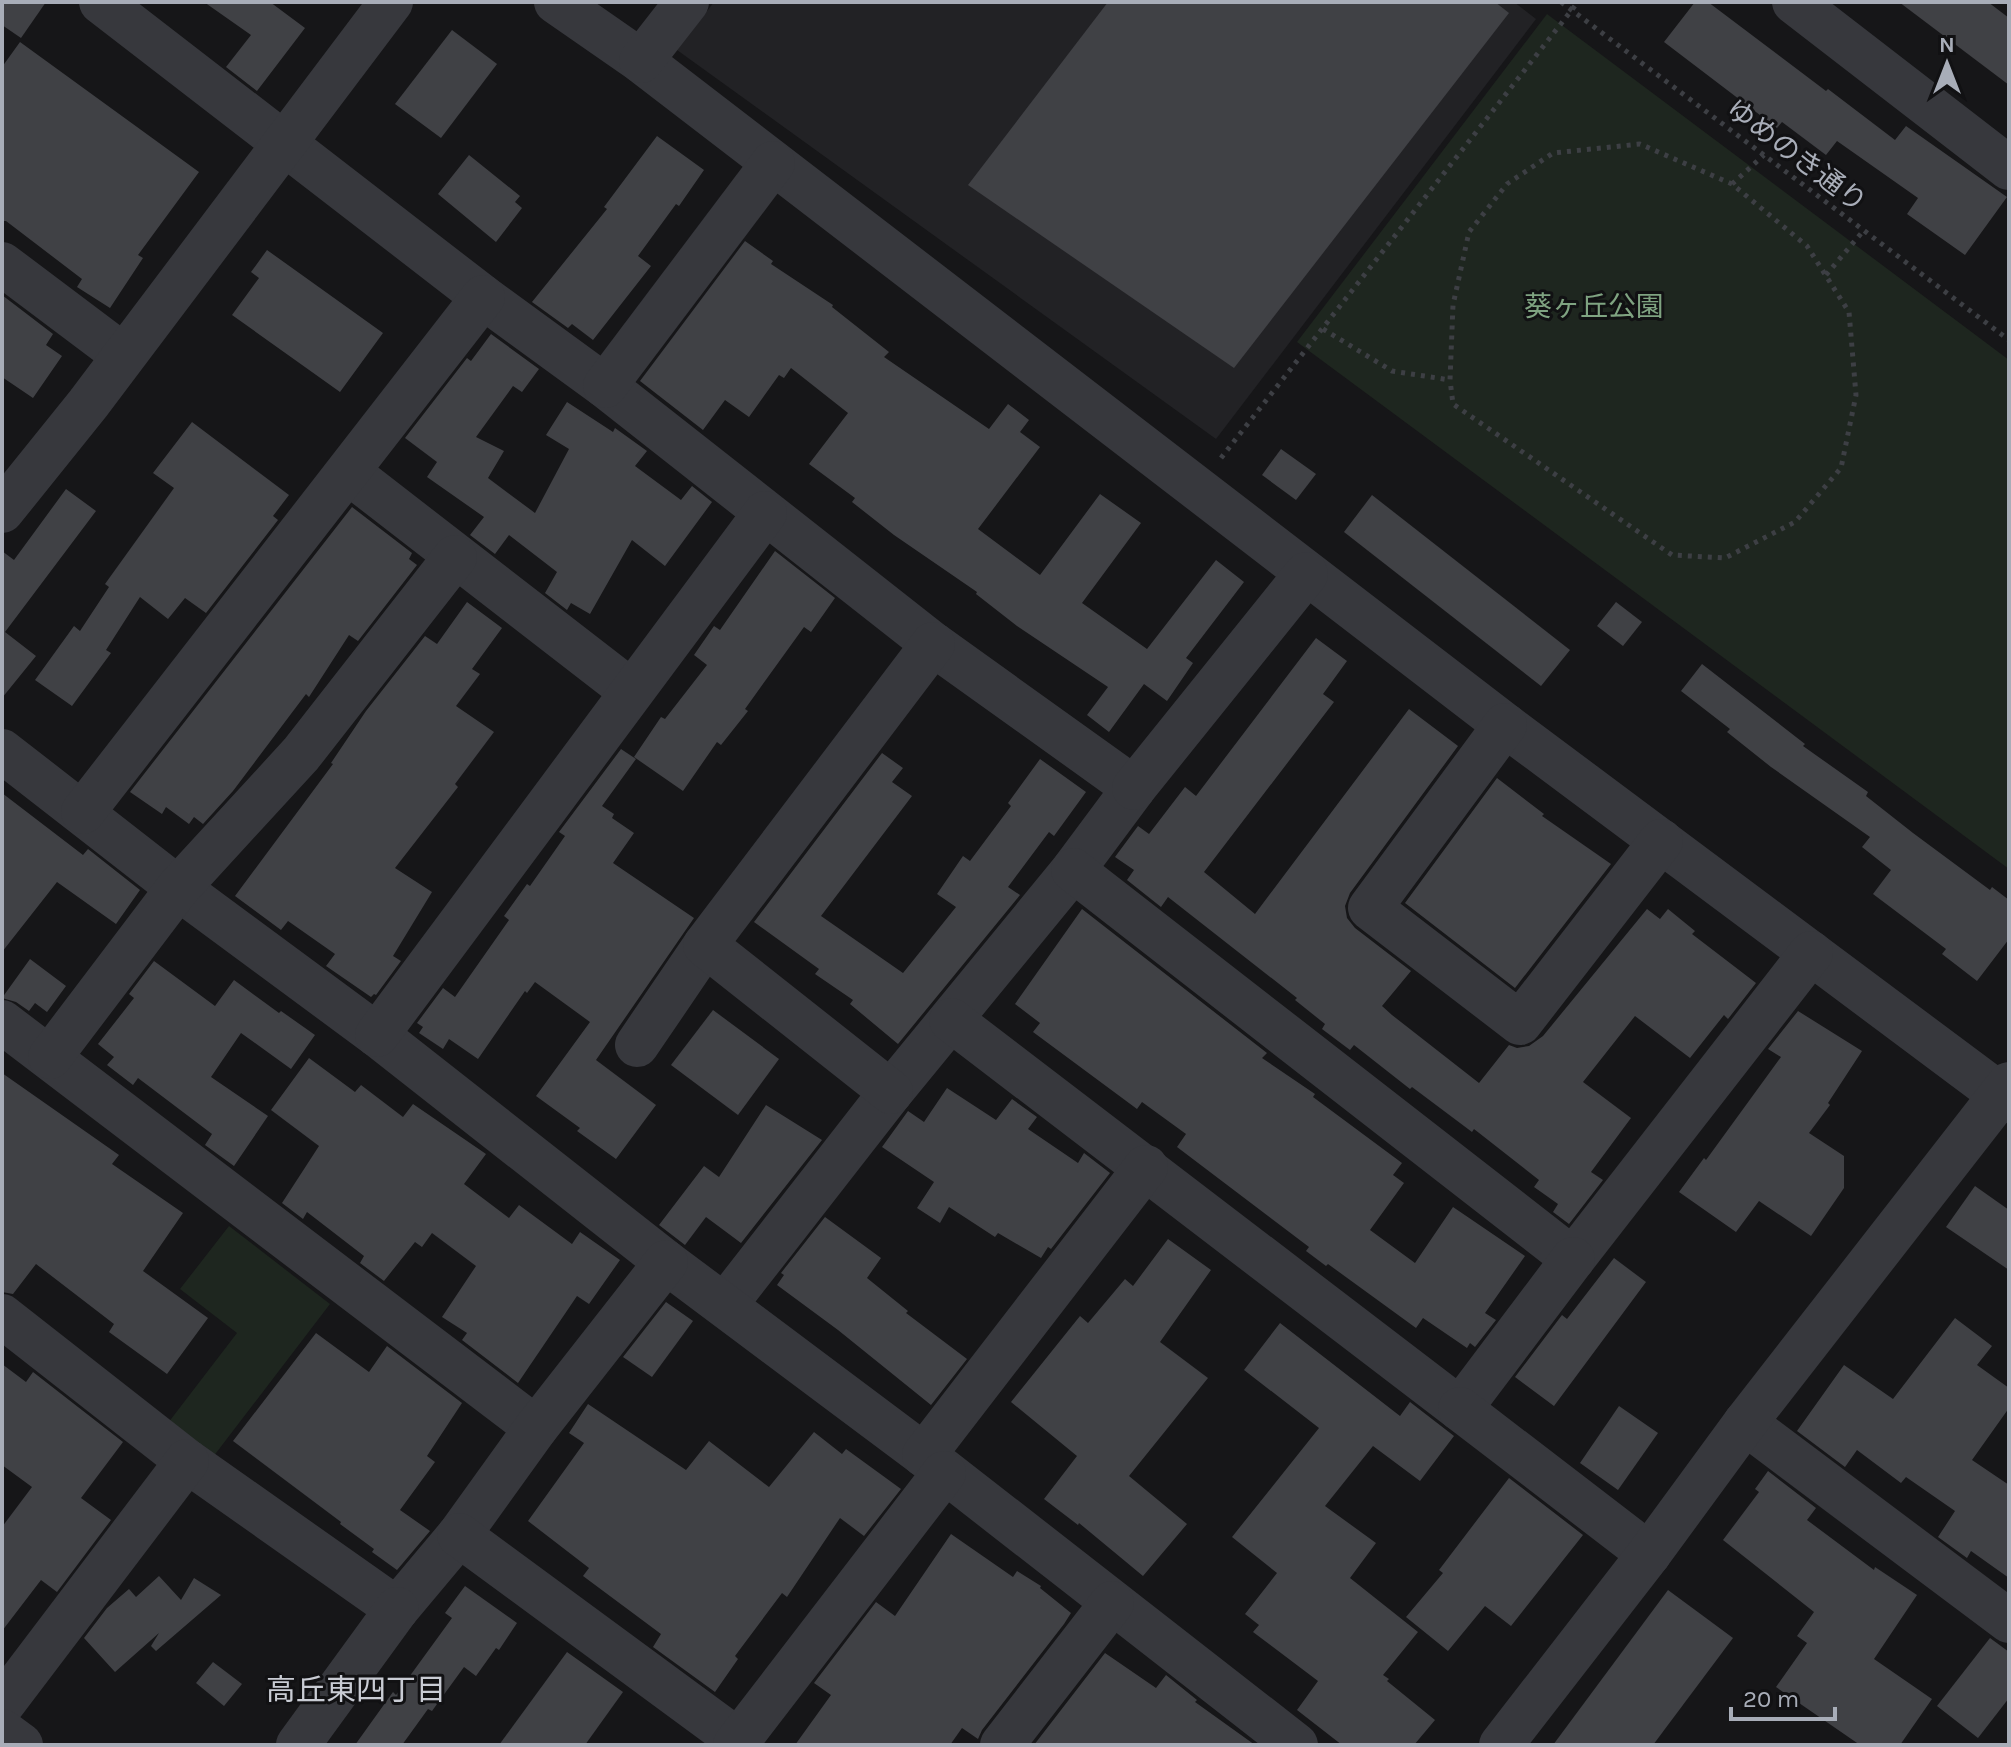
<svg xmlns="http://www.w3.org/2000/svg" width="2011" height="1747" font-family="Karla,'Noto Sans JP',sans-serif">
  <rect width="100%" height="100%" fill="#161618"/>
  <!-- built -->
  <path fill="#222225" d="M714,2h800l22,17 -320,420 -539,-389z"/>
  <!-- green -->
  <g fill="#1e261f">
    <path d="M1547,14l462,346v509l-712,-527z"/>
    <path d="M229,1226l101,78 -117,153 -45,-34 69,-90 -57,-44z"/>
  </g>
  <!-- building -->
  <g fill="#404145">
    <path d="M2,2h44l-25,36 -19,-13z"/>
    <path d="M204,2h66l35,26 -48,63 -31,-24 25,-32z"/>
    <path d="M1108,2h387l14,11 -275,355 -266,-183z"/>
    <path d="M1695,2h13l118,89 2,-2 67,51 11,-14 101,71 -42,58 -58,-41 11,-16 -81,-57 -11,14 -44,-33 -5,6 -113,-86z"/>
    <path d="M1899,2h89l21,16v67z"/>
    <path d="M452,30l45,34 -56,74 -46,-34z"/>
    <path d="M20,42l179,130 -61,83 5,3 -33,50 -33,-21 5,-8 -76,-58h-4v-154z"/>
    <path d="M657,136l47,34 -25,36 -3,-2 -38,52 13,10 -58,74 -21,-16 -4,4 -36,-26 75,-93 -3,-2z"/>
    <path d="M469,155l51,41 -5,6 7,6 -26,34 -58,-48z"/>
    <path d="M745,241l28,20 -2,3 62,41 -1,2 57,45 -5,5 105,72 19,-25 21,16 -9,12 20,15 -62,82 62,46 60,-81 41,29 -59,80 65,46 69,-89 28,22 -58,76 7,5 -26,38 -23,-17 -35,48 -22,-17 21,-28 -91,-61 -41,-32 1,-2 -83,-57 -42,-33 3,-4 -46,-34 39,-51 -57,-45 -7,10 -5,-3 -30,42 -24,-17 -22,30 -63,-49z"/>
    <path d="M267,250l116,83 -43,59 -108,-77 27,-37 -8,-6z"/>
    <path d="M2,295l51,39 -7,11 16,11 -29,42 -31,-21z"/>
    <path d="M491,334l48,35 -17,23 -9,-6 -37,51 28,14 -16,27 47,35 34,-64 -23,-14 21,-33 46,30 2,-4 32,23 -12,15 46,34 11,-14 20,16 -47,64 -33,-26 -42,74 -19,-11 -4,7 -22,-17 12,-21 -48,-37 -14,19 -25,-19 14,-18 -57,-40 10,-15 -32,-24 62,-80 4,3z"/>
    <path d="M192,422l97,73 -16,21 5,4 -72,93 -21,-15 -17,21 -28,-22 -34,53 5,3 -39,53 -37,-26 39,-54 6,5 29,-44 -4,-3 69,-96 -21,-15z"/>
    <path d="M1281,449l35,25 -20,26 -34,-25z"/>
    <path d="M66,489l30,22 -91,121 31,24 -34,42v-147l12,9z"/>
    <path d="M1372,495l198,155 -29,36 -197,-154z"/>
    <path d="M352,507l60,46 -3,6 8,6 -59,76 -9,-6 -40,62 -3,-3 -73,97 -30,33 -9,-7 -5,7 -23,-17 -4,7 -32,-22z"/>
    <path d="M775,551l60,47 -24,34 -7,-5 -59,82 3,2 -27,34 -4,-3 -34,49 -49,-34 27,-40 4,2 42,-54 -13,-10 20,-29 6,4z"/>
    <path d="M467,602l35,26 -30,41 8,5 -24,32 38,26 -39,52 3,3 -63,81 37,24 -39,64 8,5 -25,34 -2,-1 -3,3 -45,-31 9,-12 -47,-33 -7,9 -46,-34 98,-132 -2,-1 35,-52 59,-75 12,8z"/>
    <path d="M1616,602l26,20 -19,24 -26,-20z"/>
    <path d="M1316,638l31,23 -24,33 11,8 -130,170 51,42 154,-205 49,37 -108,147 -5,13 2,12 8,10 56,43 -29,35 10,9 87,68 30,-38 8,3 12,-2 14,-10 104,-127 13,10 8,-10 27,22 -3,3 64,49 -28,36 -4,-4 -34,43 -55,-42 -52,66 48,36 -40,54 12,8 -34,44 -16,-12 5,-8 -24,-17 5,-7 -65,-51 -2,3 -60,-45 -2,2 -56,-44 -4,5 -28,-21 3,-5 -30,-24 2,-2 -129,-101 -7,10 -34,-27 7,-10 -19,-13 23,-31 11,8 36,-47 11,9z"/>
    <path d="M1702,664l103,80 -2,2 65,46 -2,4 47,37 77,57 2,-3 17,13v39l-32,42 -35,-27 4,-5 -73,-55 18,-24 -29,-23 8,-10 -99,-70 -44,-35 3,-3 -49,-38z"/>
    <path d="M621,749l15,10 -34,47 12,8 -2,4 22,15 -21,30 81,55 -98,142 60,45 -40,54 -39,-28 3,-3 -44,-32 54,-74 -55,-40 -8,11 -2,-2 -47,68 -29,-20 -6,10 -24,-16 4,-6 -6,-4 26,-35 12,9 54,-77 -5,-4 23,-32 3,2 35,-50 -6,-4z"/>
    <path d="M882,753l21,15 -11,14 20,14 -91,120 82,57 53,-66 -19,-13 26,-38 7,5 41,-55 -3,-3 32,-44 46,33 -32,44 -5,-4 -41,55 12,8 -122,149 -48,-40 3,-4 -38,-26 4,-5 -65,-47z"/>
    <path d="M1497,778l47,36 -2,2 69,48 -96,124 -110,-85z"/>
    <path d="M2,793l81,62 5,-6 52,41 -24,34 -59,-42 -55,70z"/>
    <path d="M1082,909l185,144 -5,5 53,36 -2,3 89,66 -9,12 11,8 -34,47 45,33 38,-56 72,49 -40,57 11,7 -21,27 -5,-4 -3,5 -44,-30 -7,10 -88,-64 -2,2 -20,-15 3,-4 -132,-100 9,-13 -44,-32 -5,7 -104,-77 7,-9 -25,-19z"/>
    <path d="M30,959l36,27 -19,26 -12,-9 -6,8 -13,-9 -14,-4z"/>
    <path d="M154,961l61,45 19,-26 45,33 2,-2 34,24 -24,34 -50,-36 -30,44 57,39 -34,50 -29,-21 7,-11 -74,-56 -5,7 -26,-20 7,-8 -16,-13 36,-46 -5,-4z"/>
    <path d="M713,1010l66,49 -41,56 -67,-50z"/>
    <path d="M1798,1011l64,40 -34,52 2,2 -21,28 35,23v32l-33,48 -52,-35 -23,31 -57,-40 25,-34 2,2 75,-103 -13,-8z"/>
    <path d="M309,1058l46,34 6,-7 42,32 10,-13 73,50 -22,30 45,34 10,-13 53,39 8,-12 40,28 -31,44 -12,-8 -59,87 -56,-43 5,-7 -25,-16 34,-51 -44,-33 -10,14 -7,-5 -31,39 -24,-18 4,-7 -57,-44 -4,7 -21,-16 37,-57 -48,-36z"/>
    <path d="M2,1073l117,82 -7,9 71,49 -40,58 65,47 -41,56 -58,-42 5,-8 -78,-60 -23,30 -11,-2z"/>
    <path d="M947,1088l49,32 16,-21 25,18 -9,12 50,34 6,-10 26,20 -59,76 -3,-2 -7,11 -43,-25 -3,4 -46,-30 -9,16 -23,-15 17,-26 -52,-35 26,-36 16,11z"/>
    <path d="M766,1105l56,35 -81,103 -35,-26 -21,28 -26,-20 45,-59 15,11z"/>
    <path d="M1975,1186l34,24v60l-63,-43z"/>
    <path d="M825,1217l56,41 -14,20 41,33 -2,2 61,46 -36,46 -93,-75 -61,-45 7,-10 -3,-2z"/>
    <path d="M1168,1239l43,31 -51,72 48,36 -79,98 58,48 -44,52 -64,-53 -1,2 -34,-26 33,-43 -66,-54 69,-86 8,7 37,-44 8,7z"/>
    <path d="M1614,1258l32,24 -92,124 -39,-29 47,-62 5,4z"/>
    <path d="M666,1302l27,19 -41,56 -29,-20z"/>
    <path d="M1955,1318l37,28 -15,19 32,23v20l-37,52 37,25v93l-38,-27 -4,7 -29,-21 17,-26 -49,-34 -5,6 -44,-33 -12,17 -48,-36 47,-66 49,34z"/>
    <path d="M1280,1323l120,93 10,-14 44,34 -34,45 -47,-35 -48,60 51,37 -26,35 68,54 -35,43 6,4 -2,2 48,39 -21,25h-72l-45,-35 21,-29 -65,-49 6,-7 -14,-11 32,-41 -45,-36 87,-109 -75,-58z"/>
    <path d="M316,1333l53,39 18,-26 75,57 -35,53 8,6 -35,48 30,21 -33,39 -25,-18 2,-3 -34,-25 1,-2 -108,-81z"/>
    <path d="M2,1364l24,18 7,-10 90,70 -42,56 30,22 -54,72 -16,-12 -39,51v-104l30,-40 -30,-22z"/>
    <path d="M588,1404l98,66 23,-29 60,46 45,-55 28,22 4,-5 55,40 -37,47 -24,-18 -53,79 -5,-4 -47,63 3,3 -23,33 -62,-45 8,-13 -78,-58 6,-8 -61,-47 56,-78 -15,-10z"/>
    <path d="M1619,1406l39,27 -40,57 -38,-27z"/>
    <path d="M1768,1471l48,37 -9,12 67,50 1,-3 42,28 -43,64 58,40 -32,46h-40l-84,-58 31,-44 -10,-7 17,-24 -91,-72 36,-48 -4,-3z"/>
    <path d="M1509,1478l74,57 -72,91 -26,-20 -37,45 -42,-34 37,-44 -4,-3z"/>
    <path d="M951,1534l62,43 4,-6 24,15 -1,2 31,25 -7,11 -82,106 -4,9 -16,-11 -12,17h-155l36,-50 -17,-12 62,-81 19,14z"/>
    <path d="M159,1576l22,24 13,-22 27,17 -65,56 -5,-5 8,-13 -44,39 -31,-34 23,-30 22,-19 7,8z"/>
    <path d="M465,1586l52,37 -18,27 -3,-2 -20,28 -12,-9 -32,44 -4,-2 -26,36h-47l38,-53 3,3 56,-77 -7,-5z"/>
    <path d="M1668,1590l65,48 -80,107h-100z"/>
    <path d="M1990,1638l19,14v46l-31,40 -41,-32z"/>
    <path d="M567,1652l56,40 -38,53h-86z"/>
    <path d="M1105,1653l51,35 10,-13 31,25 -2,2 60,43h-221z"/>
    <path d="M213,1662l29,22 -18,22 -28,-23z"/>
  </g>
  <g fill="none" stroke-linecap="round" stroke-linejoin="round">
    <!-- path -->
    <g stroke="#3d3f44" stroke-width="5" stroke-dasharray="4 6" stroke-linecap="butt">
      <path d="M1561,2l448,338"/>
      <path d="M1732,184l32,-29"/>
      <path d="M1826,275l38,-45"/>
      <path d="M1323,329l69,42 58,9 3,-75 16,-73 38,-48 46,-31 87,-9 92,40 75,62 42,66 7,83 -15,73 -46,54 -70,36 -53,-3 -219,-151 -3,-24"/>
      <path d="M1221,458l357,-456"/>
    </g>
    <!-- minor -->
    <g stroke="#37383d" stroke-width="44">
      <path d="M101,2l382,295 122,89 328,258 201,144 -61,82 -182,222 -166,213"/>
      <path d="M556,2l85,59 864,664 504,376"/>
      <path d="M1794,2l215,166"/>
      <path d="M641,61l46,-59"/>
      <path d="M2,264l121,91"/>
      <path d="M605,386l168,-223"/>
      <path d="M348,472l283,219"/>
      <path d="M2,511l86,-107 303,-402"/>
      <path d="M1505,725l-135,183 150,115 141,-182"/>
      <path d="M2,751l176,137 199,147 289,227 258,193 372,290"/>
      <path d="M1134,788l172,-214"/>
      <path d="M83,812l400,-515"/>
      <path d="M1073,870l500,389 238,-306"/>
      <path d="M951,1020l509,389 113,-150"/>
      <path d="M2,1022l534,406"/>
      <path d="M377,1035l388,-522"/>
      <path d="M637,1045l68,-100"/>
      <path d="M50,1057l128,-169 123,-134 154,-197"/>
      <path d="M891,1092l-186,-147 228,-301"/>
      <path d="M2,1316l185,145 210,148 62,-74 77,-107 130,-166"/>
      <path d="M1460,1409l189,145"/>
      <path d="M1745,1423l264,198"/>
      <path d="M924,1455l222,-288"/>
      <path d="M459,1535l280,206"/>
      <path d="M2,1705l185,-244"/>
      <path d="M2,1731l19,14"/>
      <path d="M298,1745l99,-136"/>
      <path d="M735,1745l209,-272"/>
      <path d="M1002,1745l110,-142"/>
      <path d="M1501,1745l148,-191 96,-131 264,-339"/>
    </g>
  </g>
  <g text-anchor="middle" stroke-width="6" stroke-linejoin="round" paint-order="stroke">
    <!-- street labels -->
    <g font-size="28" fill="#a8adb8" stroke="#111113">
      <text transform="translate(1797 155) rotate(37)" y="10">ゆめのき通り</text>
    </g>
    <!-- park labels -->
    <g font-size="28" fill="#7fa381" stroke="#111113">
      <text x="1594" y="316">葵ヶ丘公園</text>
    </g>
    <!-- neighbourhood labels -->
    <g font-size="30" fill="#c9ccd4" stroke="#111113">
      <text x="356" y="1700">高丘東四丁目</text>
    </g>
  </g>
  <!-- border -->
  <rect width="2011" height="1747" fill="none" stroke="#a8adb8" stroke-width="8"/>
  <!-- north arrow -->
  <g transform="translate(1947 64)" stroke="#111113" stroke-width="6" paint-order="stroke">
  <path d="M0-6L14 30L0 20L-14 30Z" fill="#a8adb8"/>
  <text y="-12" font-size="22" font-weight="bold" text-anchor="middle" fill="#a8adb8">N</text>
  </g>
  <!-- scale -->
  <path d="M1731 1707v12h104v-12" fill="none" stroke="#a8adb8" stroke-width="4"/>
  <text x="1743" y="1707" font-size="24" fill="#a8adb8" stroke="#111113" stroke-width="6" paint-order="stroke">20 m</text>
</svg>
